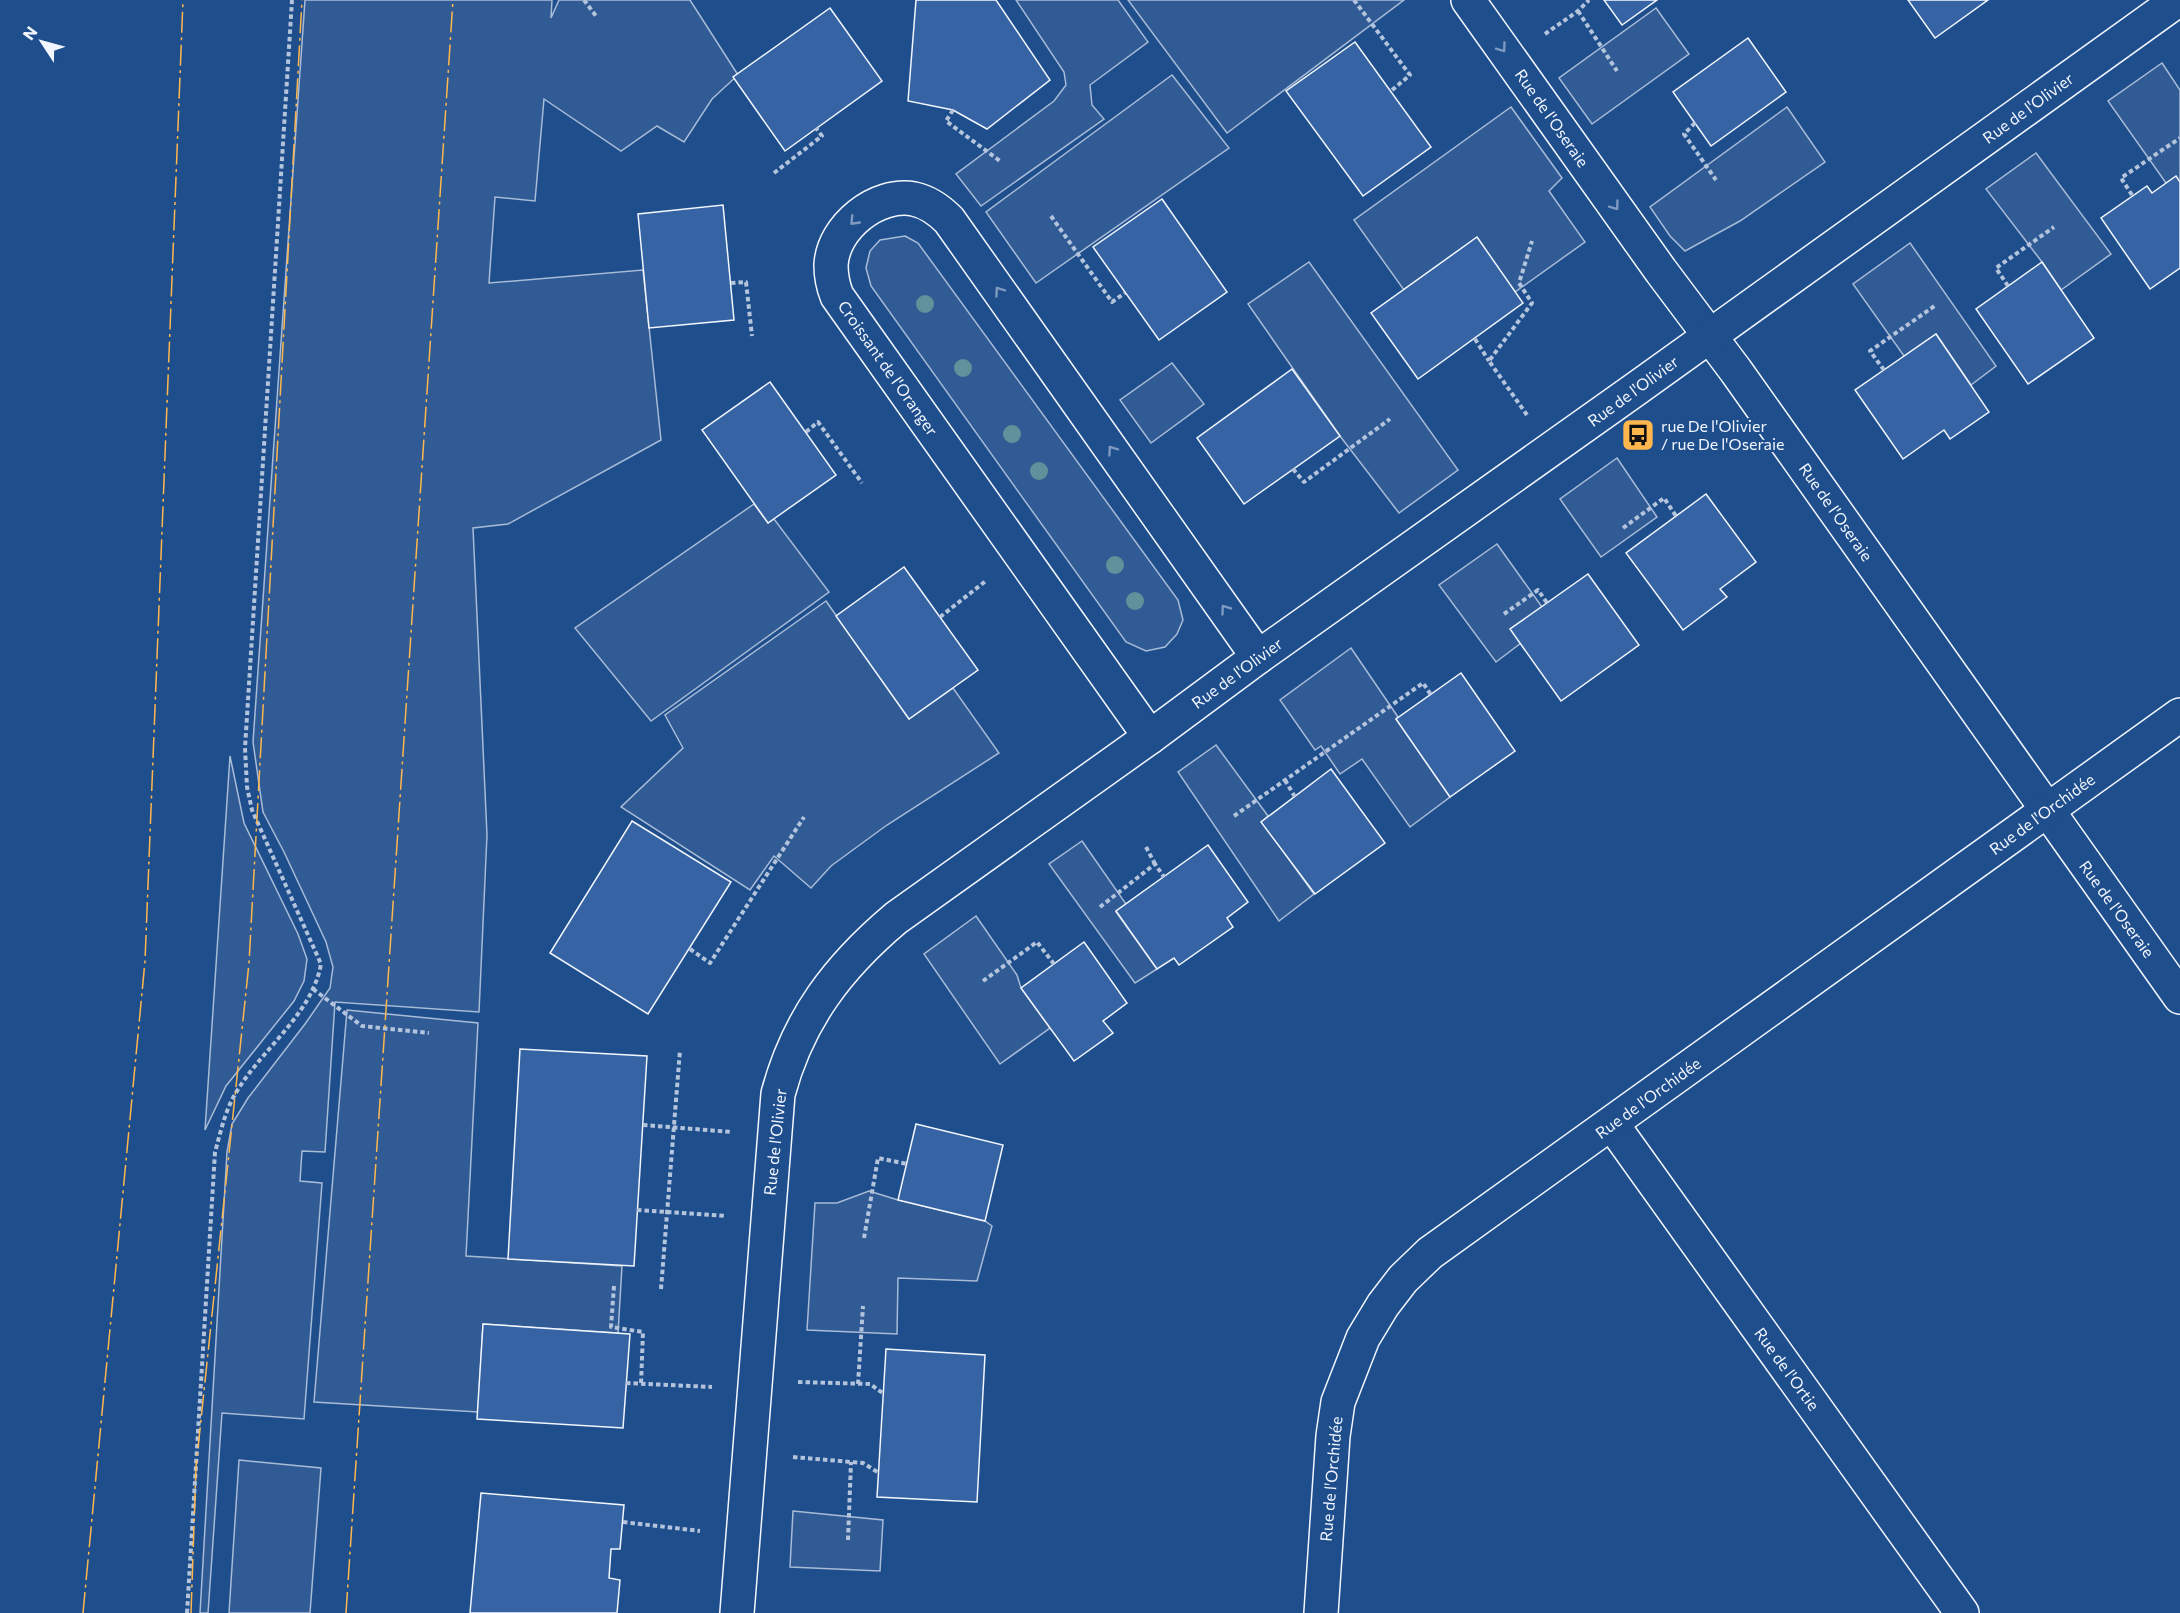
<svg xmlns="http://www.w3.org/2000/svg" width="2180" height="1613" font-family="Commissioner,sans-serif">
  <rect width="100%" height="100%" fill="#1f4e8c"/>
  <!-- built -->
  <g fill="#305b95" stroke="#a8bbd7" stroke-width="1.5">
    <path d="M305,0h247l-1,18 8,-18h131l48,75 -26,24 -28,43 -27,-16 -36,25 -77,-52 -9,102 -40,-4 -6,86 154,-13 18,170 -153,84 -35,4 14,307 -8,177 -144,-10 -10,150 -23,-1 -2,30 22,2 -18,236 -82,-6 -14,200h-8l27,-461 5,-28 16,-26 57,-74 25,-36 3,-21 -7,-25 -42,-90 -21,-40 -10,-70z"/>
    <path d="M1016,0h102l30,42 -58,43 2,20 12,14 -123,87 -25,-32 98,-73 12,-16 -2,-13z"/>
    <path d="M1128,0h276l-177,133z"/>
    <path d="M1656,8l33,46 -97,70 -33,-46z"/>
    <path d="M2162,63l18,27v92l-14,1 -58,-82z"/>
    <path d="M1172,75l57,73 -193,135 -50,-71z"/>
    <path d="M1511,107l51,71 -13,13 36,51 -70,50 -39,-54 -72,52 -50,-70z"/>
    <path d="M1787,107l38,55 -85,59 -55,30 -15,-15 -20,-29z"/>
    <path d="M2036,153l75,101 -50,36 -19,-28 -56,-73z"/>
    <path d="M905,236l13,7 260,357 5,20 -6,14 -12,13 -19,4 -20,-9 -255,-356 -5,-18 4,-17 10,-11z"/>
    <path d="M1910,243l86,123 -25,19 -35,-51 -32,22 -51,-72z"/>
    <path d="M1309,262l149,208 -59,43 -59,-77 -92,-132z"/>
    <path d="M1172,363l32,41 -53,39 -31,-43z"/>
    <path d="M1617,458l40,59 -56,40 -41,-58z"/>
    <path d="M754,504l14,19 6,-4 55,73 -178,129 -76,-93z"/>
    <path d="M1497,544l45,63 -21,36 -25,19 -57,-77z"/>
    <path d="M826,601l83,118 44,-31 46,65 -112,72 -56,41 -20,22 -37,-32 -24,34 -129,-83 62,-59 -18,-33z"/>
    <path d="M1351,648l47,69 -2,2 54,78 -40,30 -48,-68 -22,15 -19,-28 -6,4 -35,-50z"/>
    <path d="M1216,745l52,71 -6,6 52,72 -35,27 -101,-149z"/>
    <path d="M230,756l14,67 54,111 9,25 -3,22 -10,20 -68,85 -21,44z"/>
    <path d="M1082,841l44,63 -10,8 41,57 -22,14 -86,-119z"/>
    <path d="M976,916l41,59 4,13 29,40 -50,36 -76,-110z"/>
    <path d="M347,1010l131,13 -12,233 156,10 -4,67 -135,-9 -5,88 -164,-10z"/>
    <path d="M869,1191l29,9 87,21 7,5 -15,55 -79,-3 -1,56 -90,-4 8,-127h22z"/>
    <path d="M239,1460l82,8 -11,145h-81z"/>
    <path d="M793,1511l90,9 -3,51 -90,-4z"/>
  </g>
  <!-- building -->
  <g fill="#3563a3" stroke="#f2f6ff" stroke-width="1.5">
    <path d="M916,0h80l54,80 -63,49 -34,-19 -45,-9z"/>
    <path d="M1604,0h53l-35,25z"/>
    <path d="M1908,0h80l-53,38z"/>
    <path d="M830,8l52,73 -97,70 -52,-74z"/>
    <path d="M1748,38l38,54 -75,54 -38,-54z"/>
    <path d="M1355,42l76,105 -68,49 -77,-105z"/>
    <path d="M2176,176l4,6v86l-30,21 -49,-71 46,-32 5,7z"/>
    <path d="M1162,199l65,93 -68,48 -66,-93z"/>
    <path d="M723,205l11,115 -85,8 -11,-114z"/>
    <path d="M1477,237l46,66 -105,76 -47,-66z"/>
    <path d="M2042,262l52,76 -66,46 -52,-75z"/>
    <path d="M1936,334l53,78 -39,27 -6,-9 -41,29 -48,-69z"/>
    <path d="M1292,369l48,67 -96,68 -47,-66z"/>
    <path d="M770,382l66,93 -68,48 -66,-93z"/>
    <path d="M1706,494l50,68 -36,27 7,8 -44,33 -57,-77z"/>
    <path d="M904,567l74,103 -69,49 -73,-103z"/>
    <path d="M1588,574l51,71 -78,56 -51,-72z"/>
    <path d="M1461,673l54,78 -65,46 -54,-78z"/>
    <path d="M1331,769l54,74 -70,51 -54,-72z"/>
    <path d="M632,821l99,61 -83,132 -98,-61z"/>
    <path d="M1208,845l40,57 -21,16 6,9 -54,38 -5,-7 -17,11 -41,-58z"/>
    <path d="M1084,942l43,61 -24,18 10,12 -39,28 -53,-73z"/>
    <path d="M520,1049l127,7 -13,210 -126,-7z"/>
    <path d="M916,1124l87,21 -18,76 -87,-21z"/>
    <path d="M483,1324l147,10 -7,94 -146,-9z"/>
    <path d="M886,1349l99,6 -8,147 -100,-5z"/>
    <path d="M481,1493l143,12 -4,44h-9l-2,29 11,2 -3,33h-147z"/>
  </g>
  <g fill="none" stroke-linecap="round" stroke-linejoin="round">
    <!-- street casing -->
    <g stroke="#f2f6ff" stroke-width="36">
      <g id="street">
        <path d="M1468,0l193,271 75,100 444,626"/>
        <path d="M1150,737l-313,-441c-4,-10 -6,-20 -6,-31 2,-38 46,-73 83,-66 14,3 25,11 35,21l309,437"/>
        <path d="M1612,1124l350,489"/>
        <path d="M737,1613l41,-519c20,-75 60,-127 118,-176l254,-181 108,-80 375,-266 545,-391"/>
        <path d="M1321,1613l12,-177 5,-34 25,-64 20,-33 20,-26 27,-26 750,-538"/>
      </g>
    </g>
    <!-- path -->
    <g stroke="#b3c4dc" stroke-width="4" stroke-dasharray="4.5 3" stroke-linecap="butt">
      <path d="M584,0l12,16"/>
      <path d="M1354,0l56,75 -19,16"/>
      <path d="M1578,11l39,60"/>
      <path d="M1545,34l33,-23 11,-11"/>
      <path d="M953,110l-7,11 54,40"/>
      <path d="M1695,123l-11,11 32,46"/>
      <path d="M774,173l48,-37 -6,-8"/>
      <path d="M2132,195l-11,-17 59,-40"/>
      <path d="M1051,216l61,86 13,-9"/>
      <path d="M731,283l15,-1 6,54"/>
      <path d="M2008,286l-12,-18 58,-41"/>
      <path d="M1475,339l14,22"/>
      <path d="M1884,370l-14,-19 66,-46"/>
      <path d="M1527,415l-38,-54 43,-58 -13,-20 13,-42"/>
      <path d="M806,432l12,-10 44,61"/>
      <path d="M1293,469l11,13 86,-63"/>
      <path d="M1623,528l41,-30 12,18"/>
      <path d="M1504,614l34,-24 9,13"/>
      <path d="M940,617l47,-37"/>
      <path d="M1285,780l10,17"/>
      <path d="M1234,816l189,-133 8,12"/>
      <path d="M1146,847l9,17"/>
      <path d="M1100,907l55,-43 9,13"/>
      <path d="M690,949l20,14 94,-146"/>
      <path d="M983,981l54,-39 17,22"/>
      <path d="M313,989l49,37 67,7"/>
      <path d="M643,1125l89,7"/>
      <path d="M637,1210l89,6"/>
      <path d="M864,1238l14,-80 29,6"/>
      <path d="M614,1286l-3,41 32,5 -2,52"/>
      <path d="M661,1289l19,-239"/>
      <path d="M798,1382l72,2 14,10"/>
      <path d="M626,1383l86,4"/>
      <path d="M858,1384l5,-78"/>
      <path d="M793,1457l70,6 16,10"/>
      <path d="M623,1522l77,9"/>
      <path d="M848,1540l3,-78"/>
      <path d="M187,1613l28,-461c6,-21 10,-42 22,-61 26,-43 75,-77 84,-127l-69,-154 -5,-23 -2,-39 47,-748"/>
    </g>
    <!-- street -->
    <use href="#street" stroke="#1f4e8c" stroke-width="33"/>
    <!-- power -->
    <g stroke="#ffb74d" stroke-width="1.5" stroke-dasharray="21 4.5 3 4.5" stroke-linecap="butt">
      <path d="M83,1613l62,-652 38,-961"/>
      <path d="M191,1613l5,-146 53,-504 53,-963"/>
      <path d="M346,1613l107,-1613"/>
    </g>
  </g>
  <!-- trees -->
  <g fill="#61919a">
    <circle cx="925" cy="304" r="9"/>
    <circle cx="963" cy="368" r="9"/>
    <circle cx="1012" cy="434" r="9"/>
    <circle cx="1039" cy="471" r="9"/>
    <circle cx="1115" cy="565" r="9"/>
    <circle cx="1135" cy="601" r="9"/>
  </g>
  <!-- one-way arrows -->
  <defs><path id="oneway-chevron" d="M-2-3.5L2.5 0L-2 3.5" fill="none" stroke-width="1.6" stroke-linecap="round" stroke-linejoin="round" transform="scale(1.5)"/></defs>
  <g stroke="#7e9ac0">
    <use href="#oneway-chevron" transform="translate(1502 48) rotate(54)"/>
    <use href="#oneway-chevron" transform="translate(1615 206) rotate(54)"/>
    <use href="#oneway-chevron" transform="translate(854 221) rotate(134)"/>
    <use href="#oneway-chevron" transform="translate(999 291) rotate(-125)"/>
    <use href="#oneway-chevron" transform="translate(1112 450) rotate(-125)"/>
    <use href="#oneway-chevron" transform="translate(1225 609) rotate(-125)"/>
  </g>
  <!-- icons -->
  <defs>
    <g id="bus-square" transform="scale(1.725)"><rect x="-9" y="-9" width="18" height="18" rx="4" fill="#ffb74d" stroke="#1f4e8c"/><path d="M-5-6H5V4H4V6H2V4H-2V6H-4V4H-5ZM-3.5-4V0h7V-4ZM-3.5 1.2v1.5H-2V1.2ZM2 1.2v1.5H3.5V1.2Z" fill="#111"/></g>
  </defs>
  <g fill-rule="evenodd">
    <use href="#bus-square" x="1638" y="435"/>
  </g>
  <g text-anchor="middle" stroke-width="4.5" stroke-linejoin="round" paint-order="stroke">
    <!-- street labels -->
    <g font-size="16" fill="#f2f6ff" stroke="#1f4e8c">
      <text transform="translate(2028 108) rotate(-36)" y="6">Rue de l'Olivier</text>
      <text transform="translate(1552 118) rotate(55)" y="6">Rue de l'Oseraie</text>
      <text transform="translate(888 368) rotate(55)" y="6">Croissant de l'Oranger</text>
      <text transform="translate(1633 391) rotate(-36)" y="6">Rue de l'Olivier</text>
      <text transform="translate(1836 512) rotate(55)" y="6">Rue de l'Oseraie</text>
      <text transform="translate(1237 673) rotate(-36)" y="6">Rue de l'Olivier</text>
      <text transform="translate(2042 814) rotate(-36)" y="6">Rue de l'Orchidée</text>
      <text transform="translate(2117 909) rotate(54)" y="6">Rue de l'Oseraie</text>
      <text transform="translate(1648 1098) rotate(-36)" y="6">Rue de l'Orchidée</text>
      <text transform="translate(775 1142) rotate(-84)" y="6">Rue de l'Olivier</text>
      <text transform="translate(1787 1369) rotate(54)" y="6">Rue de l'Ortie</text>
      <text transform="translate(1331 1479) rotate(-85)" y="6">Rue de l'Orchidée</text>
    </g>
    <!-- poi labels -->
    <g font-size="16" fill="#f2f6ff" stroke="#1f4e8c" text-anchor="start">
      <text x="1661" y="432">rue De l'Olivier<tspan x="1661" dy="18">/ rue De l'Oseraie</tspan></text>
    </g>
  </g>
  <!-- north arrow -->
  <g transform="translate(42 42) rotate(306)" stroke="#1f4e8c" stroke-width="4.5" paint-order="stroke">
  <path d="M0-4.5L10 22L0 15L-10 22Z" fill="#f2f6ff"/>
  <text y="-9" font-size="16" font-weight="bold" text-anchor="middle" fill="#f2f6ff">N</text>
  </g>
</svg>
